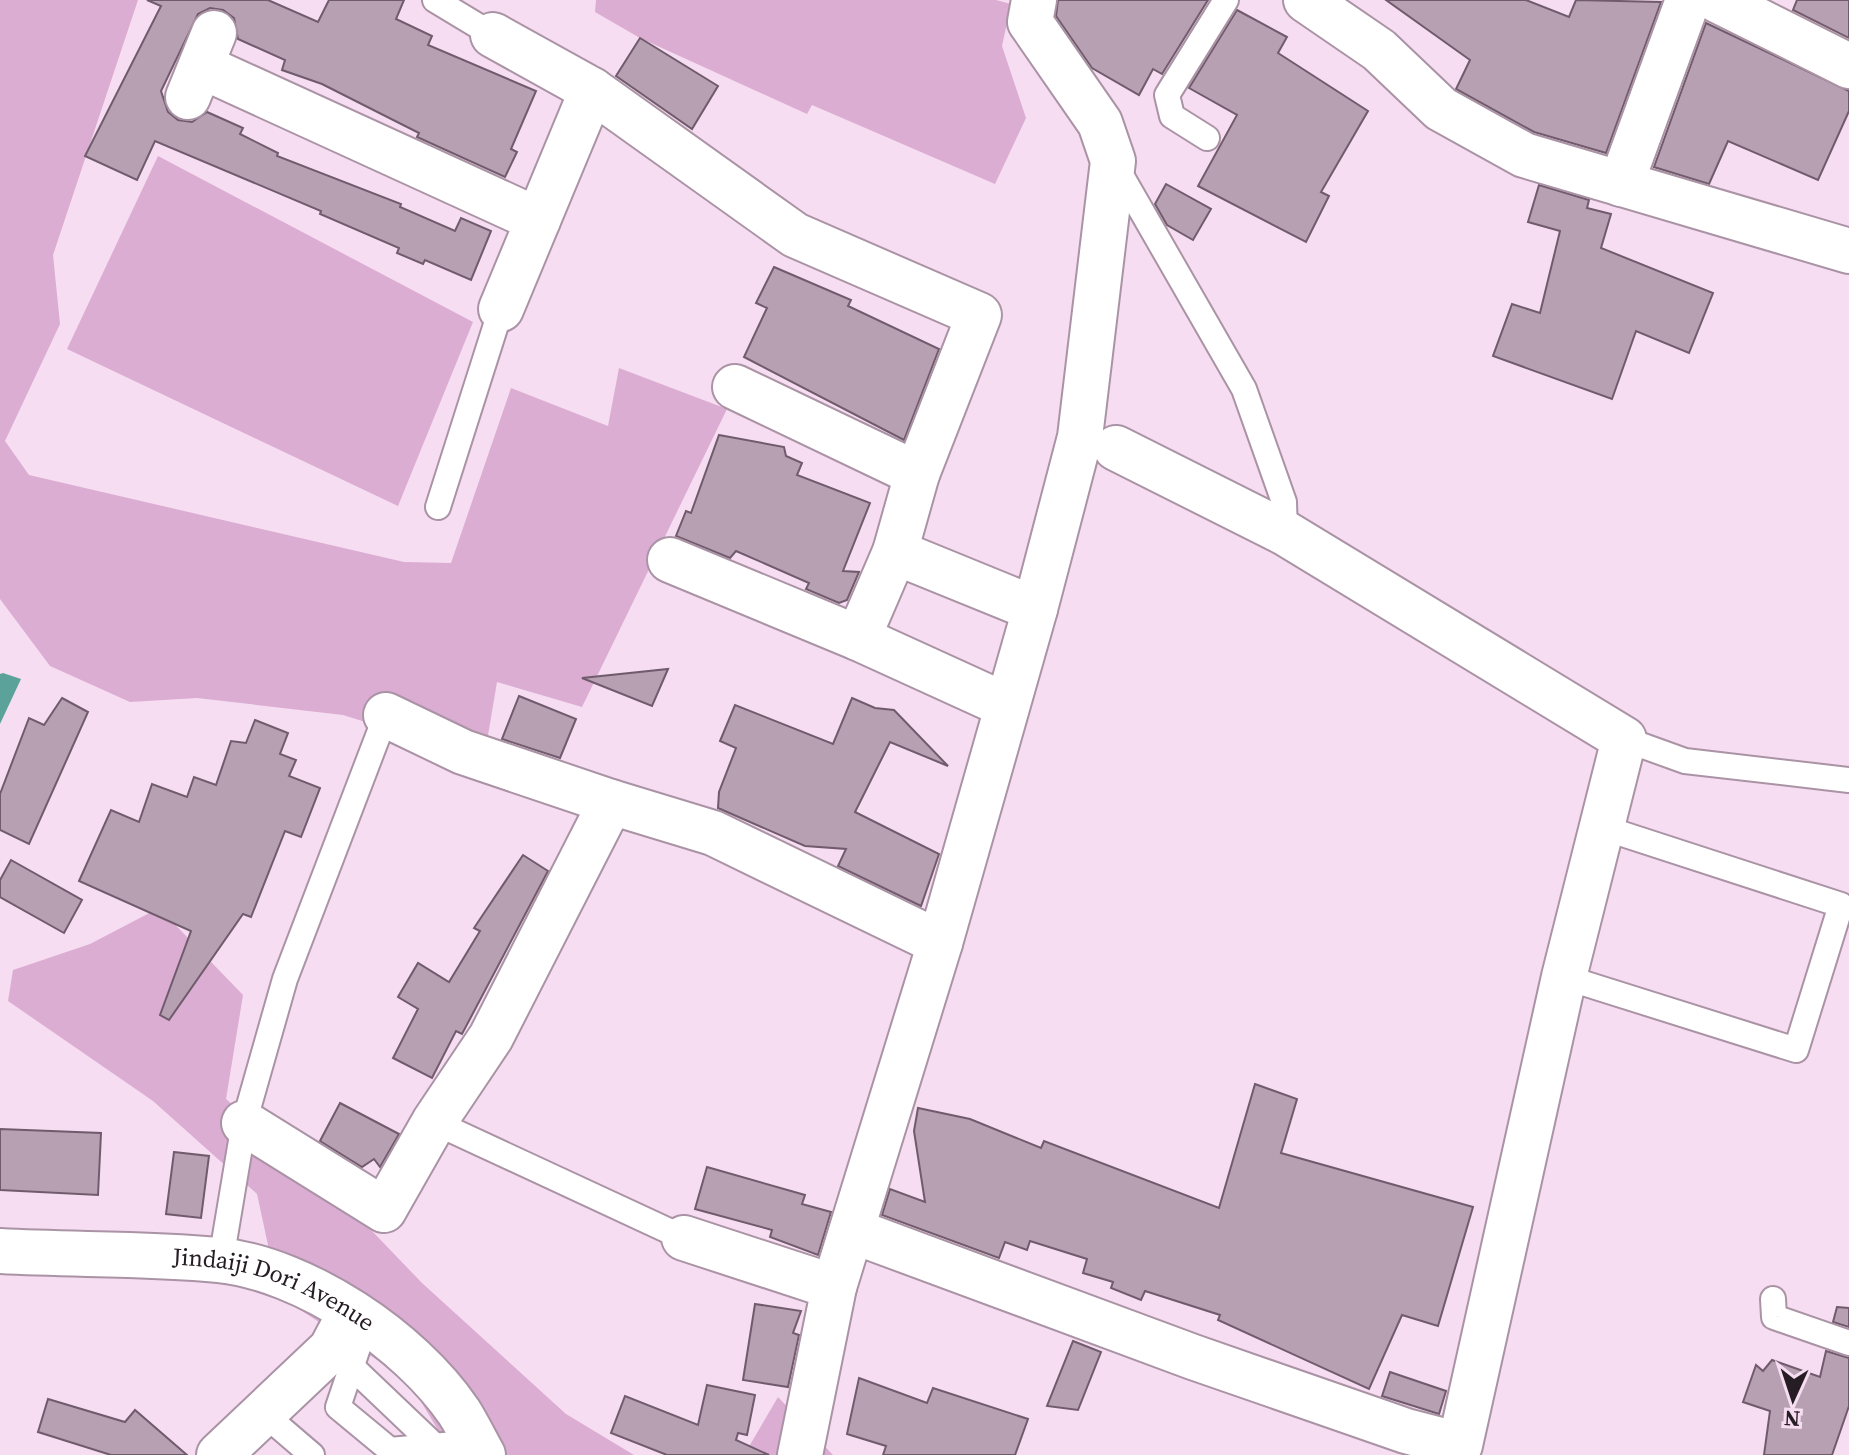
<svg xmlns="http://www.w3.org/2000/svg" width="1849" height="1455" font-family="'Source Serif 4',serif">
  <rect width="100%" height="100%" fill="#f6ddf1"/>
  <!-- green -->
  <g fill="#dcadd3">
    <path d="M0,0h138l-85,255 7,69 -55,117 24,34 375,87 47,1 60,-175 97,38 11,-58 108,41 -145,298 -85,-25 -13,77 -141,-44 -146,-17 -67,4 -80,-36 -50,-67z"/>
    <path d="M596,0h400l15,4 -9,42 24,72 -31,66 -183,-79 -5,9 -167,-76 -45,-26z"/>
    <path d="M158,156l315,166 -75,184 -331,-157z"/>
    <path d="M159,908l84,87 -17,104 122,107 74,77 144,131 68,41h-181l-45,-75 -129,-84 -22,-102 -104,-93 -145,-100 5,-31 77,-26z"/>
    <path d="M778,1397l55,58h-89z"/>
  </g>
  <!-- water -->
  <path fill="#5ba39a" d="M3,673l18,6 -21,45v-50z"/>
  <!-- building -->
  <g fill="#b7a0b2" stroke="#705b6c" stroke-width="2">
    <path d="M147,0h121l50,22 11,-22h75l-8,19 36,17 -4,9 108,46 -25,58 6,3 -12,25 -88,-40 2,-4 -97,-49 -40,-14 3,-10 -47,-21 -4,-21 -11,-8 -13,-2 -12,6 -37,77 7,21 10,8 14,2 15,-10 36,16 -3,6 38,19 -1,3 124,48 -1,3 55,24 6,-13 30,13 -20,49 -46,-20 -2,4 -26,-11 2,-5 -79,-34 1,-3 -166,-70 -18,39 -52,-24 76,-150z"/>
    <path d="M1058,0h150l-46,74 -9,-5 -14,26 -47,-27 -36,-52z"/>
    <path d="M1386,0h140l43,17 7,-17 85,2 -55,151 -72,-21 -78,-43 14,-29z"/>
    <path d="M1797,0h52v38l-56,-28z"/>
    <path d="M1237,10l50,27 -9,16 90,58 -47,81 8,4 -23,46 -108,-56 39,-71 -48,-27z"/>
    <path d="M1706,23l143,68v20l-31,69 -90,-39 -19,43 -55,-17z"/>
    <path d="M640,38l78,48 -26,43 -76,-53z"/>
    <path d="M1166,184l45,25 -18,31 -26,-15 -12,-21z"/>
    <path d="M1539,185l50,15 -2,8 24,6 -10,34 112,45 -24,60 -53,-22 -24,68 -119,-43 19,-52 28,9 20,-82 -32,-9z"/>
    <path d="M774,267l77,33 -3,6 91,43 -35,91 -160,-83 23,-49 -11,-5z"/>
    <path d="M719,435l65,12 2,9 16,7 -5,12 73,28 -27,68 16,1 -12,28 -8,3 -33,-14 3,-6 -73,-32 -6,7 -54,-22 10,-25 5,2z"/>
    <path d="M668,669l-16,37 -70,-28z"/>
    <path d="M519,696l57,23 -16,39 -58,-19z"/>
    <path d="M62,698l26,14 -59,132 -29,-14v-36l29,-76 15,7z"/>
    <path d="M852,698l23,10 19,2 54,56 -58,-24 -35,70 84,42 -18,52 -83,-40 8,-17 -41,-3 -87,-38 1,-16 17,-44 -16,-7 15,-36 98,39z"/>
    <path d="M255,720l33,13 -8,21 16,6 -7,16 31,12 -19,49 -16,-6 -34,86 -8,-3 -74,106 -9,-5 31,-84 -112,-50 32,-71 28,12 13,-38 35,13 7,-20 22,8 15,-44 15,2z"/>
    <path d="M523,855l25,16 -86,163 -6,-3 -24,47 -39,-20 25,-49 -20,-12 20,-34 31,19 31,-51 -6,-3z"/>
    <path d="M11,860l71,40 -18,33 -64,-36v-17z"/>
    <path d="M1255,1084l42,15 -16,54 192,54 -35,119 -36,-11 -33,74 -151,-69 2,-5 -75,-24 -4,9 -30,-12 2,-6 -30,-9 4,-14 -57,-18 -3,9 -22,-8 -6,16 -117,-43 8,-26 35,13 -11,-71 4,-23 52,11 71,29 3,-7 175,67z"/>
    <path d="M340,1103l59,31 -19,33 -6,-8 -12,8 -42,-26z"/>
    <path d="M0,1129l101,4 -3,62 -98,-5z"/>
    <path d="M174,1152l35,4 -8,62 -35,-4z"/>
    <path d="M707,1167l98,28 -3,9 29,8 -13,43 -48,-18 2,-7 -77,-21z"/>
    <path d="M755,1304l46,7 -8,22 6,2 -11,52 -45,-7z"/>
    <path d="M1837,1307l12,1v19l-16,-5z"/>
    <path d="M1073,1341l28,11 -23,58 -31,-4z"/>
    <path d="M1826,1351l23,7v48l-17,49h-68l6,-44 -27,-9 13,-37 7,6 9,-11 48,17z"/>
    <path d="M1390,1372l56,19 -7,23 -57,-18z"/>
    <path d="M859,1378l68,25 6,-15 95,31 -13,36h-132l3,-9 -39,-12z"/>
    <path d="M707,1385l48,10 -8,40 -9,-2 -2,7 33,15h-102l-56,-22 14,-37 73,29z"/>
    <path d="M48,1399l77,23 10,-12 52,45h-76l-73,-23z"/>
  </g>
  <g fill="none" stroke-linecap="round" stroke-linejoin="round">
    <!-- lane casing -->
    <g stroke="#aa93a5" stroke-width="28">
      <g id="lane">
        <path d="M435,0l58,35"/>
        <path d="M1207,138l-35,-22 -5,-21 59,-95"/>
        <path d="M1114,163l130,226 40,113 1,31"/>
        <path d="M438,507l63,-198"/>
        <path d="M1624,739l61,22 164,19"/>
        <path d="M1564,977l232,73 45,-145 -240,-78"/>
        <path d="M434,1122l250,116"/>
        <path d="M221,1260l23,-137 41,-144 101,-264"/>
        <path d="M1773,1299l1,18 75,26"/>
        <path d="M366,1324l-28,83 52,43 86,-8"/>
        <path d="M352,1367l83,79"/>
        <path d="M263,1413l49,42"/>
      </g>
    </g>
    <!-- street casing -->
    <g stroke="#aa93a5" stroke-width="48">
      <g id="street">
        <path d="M1306,0l73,50 62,59 83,46 325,96"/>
        <path d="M1717,0l132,66"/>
        <path d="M493,35l99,55"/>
        <path d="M201,66l337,154"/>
        <path d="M188,97l26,-64"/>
        <path d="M1621,184l67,-184"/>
        <path d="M501,309l91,-219 203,145 184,80 -62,159 -22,78 -37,86"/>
        <path d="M735,387l182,87"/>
        <path d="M895,552l140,57"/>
        <path d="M670,560l188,78 147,67"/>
        <path d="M611,802l102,31 227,110"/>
        <path d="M244,1123l140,87 50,-88 57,-85 120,-235 -148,-50 -77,-37"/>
        <path d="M853,1231l340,126 213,74 54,14 104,-468 60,-238 -339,-206 -169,-85"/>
        <path d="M684,1238l150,49"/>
        <path d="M219,1455l112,-106 19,-36"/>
        <path d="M800,1455l34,-168 106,-344 95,-334 45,-172 33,-276 -13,-38 -70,-101 4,-22"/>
      </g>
    </g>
    <!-- secondary casing -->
    <g stroke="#aa93a5" stroke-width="48">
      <g id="secondary">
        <path id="s1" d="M0,1251c72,4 147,2 219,9 86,9 192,81 240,152 9,14 16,29 24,43"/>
      </g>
    </g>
    <!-- lane -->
    <use href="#lane" stroke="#fff" stroke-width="24"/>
    <!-- street -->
    <use href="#street" stroke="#fff" stroke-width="44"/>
    <!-- secondary -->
    <use href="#secondary" stroke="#fff" stroke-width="44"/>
  </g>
  <g text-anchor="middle" stroke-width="6" stroke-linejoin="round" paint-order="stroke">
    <!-- street labels -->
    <g font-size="24" fill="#261d24" stroke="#f6ddf1">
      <text dy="8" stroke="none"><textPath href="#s1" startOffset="280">Jindaiji Dori Avenue</textPath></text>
    </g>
  </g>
  <!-- north arrow -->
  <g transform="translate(1793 1399) rotate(183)" stroke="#f6ddf1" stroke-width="6" paint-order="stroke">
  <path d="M0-6L14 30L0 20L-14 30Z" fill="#261d24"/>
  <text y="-12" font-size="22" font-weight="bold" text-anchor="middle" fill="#261d24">N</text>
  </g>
</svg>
